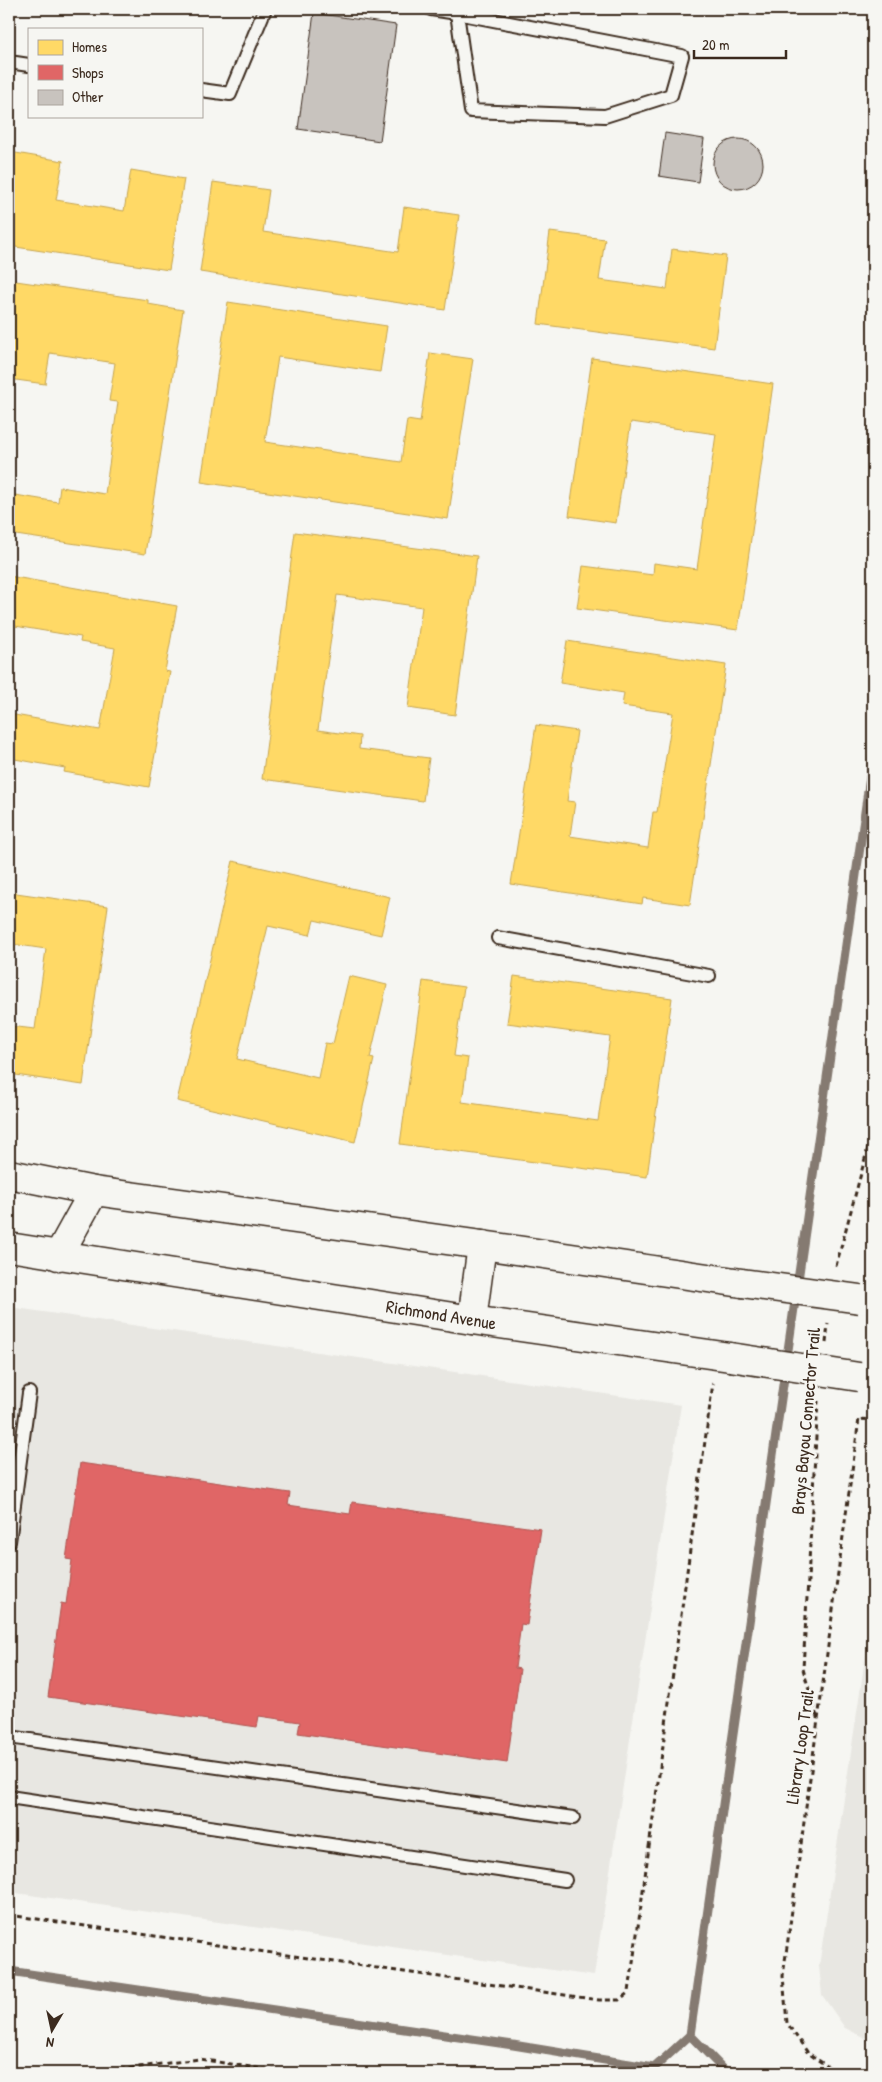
<svg xmlns="http://www.w3.org/2000/svg" width="882" height="2082" font-family="'Patrick Hand',sans-serif">
  <rect width="100%" height="100%" fill="#f6f6f2"/>
  <filter id="ink" filterUnits="userSpaceOnUse"><feTurbulence type="fractalNoise" baseFrequency=".02" numOctaves="2"/><feDisplacementMap in="SourceGraphic" scale="10" xChannelSelector="R" yChannelSelector="G"/><feConvolveMatrix kernelMatrix="1 2 1 2 8 2 1 2 1" color-interpolation-filters="sRGB"/></filter>
  <g filter="url(#ink)">
    <!-- built -->
    <g fill="#e8e7e2">
      <path d="M9,1307l672,98 -87,571 -585,-84z"/>
      <path d="M873,1605v437l-28,-14 -23,-33 -3,-29z"/>
    </g>
    <!-- homes -->
    <g fill="#ffd966" stroke="#c4a450">
      <path d="M10,152l53,9 -7,39 68,11 7,-41 53,9 -15,91 -160,-24z"/>
      <path d="M213,182l56,8 -6,42 135,20 6,-45 55,8 -14,95 -245,-38z"/>
      <path d="M550,232l55,7 -6,41 68,9 5,-40 54,7 -12,92 -176,-24z"/>
      <path d="M9,280l139,20v4l35,6 -38,244 -136,-20v-40l49,8 2,-15 45,7 13,-92 -9,-1 6,-38 -65,-10 -5,31 -36,-5z"/>
      <path d="M228,302l159,24 -7,46 -102,-15 -13,85 136,20 6,-42 13,2 10,-69 43,6 -25,160 -247,-37z"/>
      <path d="M592,358l181,26 -35,246 -161,-22 6,-42 70,9 1,-12 43,6 19,-135 -85,-12 -15,101 -47,-7z"/>
      <path d="M295,532l182,24 -22,159 -47,-7 14,-101 -85,-12 -19,135 42,6 -1,13 70,9 -6,43 -161,-22z"/>
      <path d="M9,576l168,30 -12,65 5,1 -21,115 -85,-15 1,-4 -56,-10v-44l91,16 15,-82 -35,-6 1,-5 -72,-12z"/>
      <path d="M567,641l159,24 -36,240 -47,-7 -1,6 -131,-20 25,-159 41,6 -10,70 8,1 -5,34 78,12 5,-36h4l16,-99 -51,-7 2,-13 -64,-10z"/>
      <path d="M233,861l157,36 -9,38 -67,-15 -4,15 -42,-9 -31,133 81,19 7,-35 8,1 16,-68 38,9 -17,73 4,1 -19,83 -178,-41z"/>
      <path d="M9,892l99,14 -25,179 -74,-11v-48l26,3 11,-80 -34,-5 1,-8h-4z"/>
      <path d="M514,976l158,22 -25,179 -247,-33 23,-163 41,6 -10,69 14,2 -6,44 136,19 12,-84 -103,-14z"/>
    </g>
    <!-- shops -->
    <path fill="#e06666" stroke="#ae5450" d="M80,1463l210,30 -2,12 62,9 2,-12 189,27 -14,96 -6,-1 -6,44 5,1 -13,94 -209,-30 2,-11 -41,-6 -2,11 -209,-30 13,-94 5,1 6,-44 -6,-1z"/>
    <g fill="none" stroke-linecap="round" stroke-linejoin="round">
      <!-- stream -->
      <g stroke="#857a71" stroke-width="9">
        <path d="M9,1971l504,74 141,23 36,-33 183,-1279"/>
        <path d="M690,2035l37,38"/>
      </g>
    </g>
    <!-- building -->
    <g fill="#c8c3be" stroke="#3b2a1e">
      <path d="M314,13l82,12 -16,116 -82,-12z"/>
      <path d="M665,133l39,6 -6,43 -39,-6z"/>
      <circle cx="738" cy="164" r="25"/>
    </g>
    <g fill="none" stroke-linecap="round" stroke-linejoin="round">
      <!-- lane casing -->
      <g stroke="#3b2a1e" stroke-width="16">
        <g id="lane">
          <path d="M431,9l26,4"/>
          <path d="M457,13l225,43 -11,39 -66,21 -134,-5z"/>
          <path d="M9,62l20,3"/>
          <path d="M201,90l29,4 35,-85"/>
          <path d="M498,938l211,38"/>
          <path d="M9,1542l20,-149"/>
          <path d="M9,1737l564,81"/>
          <path d="M9,1797l556,83"/>
        </g>
      </g>
      <!-- secondary casing -->
      <g stroke="#3b2a1e" stroke-width="31">
        <g id="secondary">
          <path d="M9,1174l85,17 388,54 260,38"/>
          <path d="M9,1247l463,73 258,37"/>
          <path d="M58,1256l36,-65"/>
          <path d="M472,1320l10,-75"/>
        </g>
      </g>
      <!-- path -->
      <g stroke="#3b2a1e" stroke-width="3" stroke-dasharray="5 4" stroke-linecap="butt">
        <path d="M836,1266l37,-137"/>
        <path d="M826,1343l2,-19"/>
        <path d="M817,1717l-14,-48 15,-268"/>
        <path d="M9,1915l590,85h20l10,-8 84,-609"/>
        <path d="M9,2067l43,6"/>
        <path d="M94,2073l105,-14 89,14"/>
        <path d="M837,2073l-29,-20 -21,-30 -4,-47 76,-557 14,1"/>
      </g>
      <!-- lane -->
      <use href="#lane" stroke="#f6f6f2" stroke-width="12"/>
      <!-- secondary -->
      <use href="#secondary" stroke="#f6f6f2" stroke-width="28"/>
      <!-- secondary-bridge casing -->
      <g stroke="#3b2a1e" stroke-width="31" stroke-linecap="butt">
        <g id="secondary-bridge">
          <path d="M742,1283l118,16"/>
          <path d="M730,1357l129,20"/>
        </g>
      </g>
      <!-- secondary-bridge -->
      <use href="#secondary-bridge" stroke="#f6f6f2" stroke-width="28"/>
    </g>
  </g>
  <g text-anchor="middle" stroke-width="5" stroke-linejoin="round" paint-order="stroke">
    <!-- street labels -->
    <g font-size="18" fill="#3b2a1e" stroke="#f6f6f2">
      <text transform="translate(441 1315) rotate(9)" y="6">Richmond Avenue</text>
      <text transform="translate(806 1421) rotate(-85)" y="6">Brays Bayou Connector Trail</text>
      <text transform="translate(800 1747) rotate(-82)" y="6">Library Loop Trail</text>
    </g>
  </g>
  <!-- margin -->
  <rect width="882" height="2082" fill="none" stroke="#f6f6f2" stroke-width="30"/>
  <rect x="15" y="15" width="852" height="2052" fill="none" stroke="#3b2a1e" stroke-width="2" filter="url(#ink)"/>
  <!-- legend -->
  <rect x="28" y="28" width="175" height="90" fill="#f6f6f2" stroke="#aba49d"/>
  <rect x="38" y="40" width="25" height="15" fill="#ffd966" stroke="#aba49d"/>
  <text x="72" y="52" font-size="15" fill="#3b2a1e">Homes</text>
  <rect x="38" y="65" width="25" height="15" fill="#e06666" stroke="#aba49d"/>
  <text x="72" y="78" font-size="15" fill="#3b2a1e">Shops</text>
  <rect x="38" y="90" width="25" height="15" fill="#c8c3be" stroke="#aba49d"/>
  <text x="72" y="102" font-size="15" fill="#3b2a1e">Other</text>
  <!-- north arrow -->
  <g transform="translate(52 2030) rotate(189)" stroke="#f6f6f2" stroke-width="4" paint-order="stroke">
  <path d="M0-4L9 19L0 12L-9 19Z" fill="#3b2a1e"/>
  <text y="-8" font-size="14" font-weight="bold" text-anchor="middle" fill="#3b2a1e">N</text>
  </g>
  <!-- scale -->
  <path d="M694 50v8h92v-8" fill="none" stroke="#3b2a1e" stroke-width="2.5"/>
  <text x="702" y="50" font-size="15" fill="#3b2a1e" stroke="#f6f6f2" stroke-width="4" paint-order="stroke">20 m</text>
</svg>
